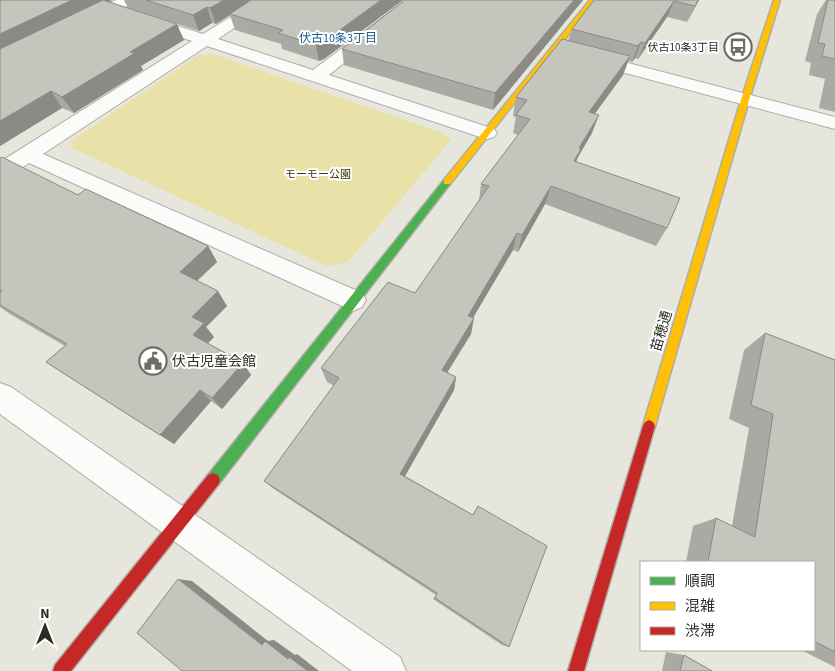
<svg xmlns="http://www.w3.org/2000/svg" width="835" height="671" font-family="'Source Sans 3','Noto Sans JP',sans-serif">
  <rect width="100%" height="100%" fill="#e6e6dc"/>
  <!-- green -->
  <path fill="#e8e2a8" d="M213,54l232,80 6,6 -103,122 -21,4 -257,-119 4,-8 125,-84z"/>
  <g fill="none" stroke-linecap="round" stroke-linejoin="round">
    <!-- street casing -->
    <g stroke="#aeaea6" stroke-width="2">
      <g id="street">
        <path d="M116,0h19l-2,3 -43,22h-12l-2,-3 2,-3z"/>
        <path d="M258,0h17l-57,39 95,31 93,-70h16l-93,75 165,54 3,4 -3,4 -7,2 -7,-2 -273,-91 -164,108 319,139 4,7 -4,7 -9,4 -324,-148 -21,14 -8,2v-17l192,-121 -53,-18 -3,-3 3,-3h10l54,17z"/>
        <path d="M590,53l245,64v12l-251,-67 -2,-4 2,-4z"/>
        <path d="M0,383l11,4 389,270 6,14h-54l-352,-257z"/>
      </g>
    </g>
    <!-- fast casing -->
    <g stroke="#aeaea6" stroke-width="3">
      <path id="fast" d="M447,179l4,3 -1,2 -232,301 -5,2 -5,-2 -2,-5 2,-5 236,-295z"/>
    </g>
    <!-- slow casing -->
    <g stroke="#aeaea6" stroke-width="3">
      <g id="slow">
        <path d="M590,0h6l-146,184h-6v-4z"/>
        <path d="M774,0h6l-31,100 -94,326 -2,4 -4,2 -4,-2 -2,-4 98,-326z"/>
      </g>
    </g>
    <!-- jam casing -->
    <g stroke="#aeaea6" stroke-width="3">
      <g id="jam">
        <path d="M649,420l4,2 2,4 -71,245h-16l75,-245 2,-4z"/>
        <path d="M213,473l5,2 2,5 -2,5 -147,186h-18l2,-6 153,-190z"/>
      </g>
    </g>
    <!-- street -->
    <use href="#street" fill="#fbfbfa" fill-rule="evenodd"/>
    <!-- fast -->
    <use href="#fast" fill="#4caf50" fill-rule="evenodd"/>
    <!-- slow -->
    <use href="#slow" fill="#ffc107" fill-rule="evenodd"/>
    <!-- jam -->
    <use href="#jam" fill="#c62828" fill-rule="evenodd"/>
  </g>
  <!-- wall -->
  <g fill="#aaa9a3">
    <path d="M0,0h112l-4,2 76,38 -43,26 2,4 -69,43 -12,-5 -62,38z"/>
    <path d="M124,0h279l-79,59 -5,2 -37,-12 -1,-5 -46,-14 -5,-15 -14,9 -4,-1 -13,8 -71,-23z"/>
    <path d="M583,0l-90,110 -149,-45 -2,-16z"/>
    <path d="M594,0h105l-12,22 -20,-5 -29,42 -3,-1 -3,4 -4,-1 -5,14 -28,38 -3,20 -14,24 -2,5 91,66 -11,18 -111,-42 -27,48 -5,-2 -40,68 -2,16 -24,39 9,4 -2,13 -49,86 68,39 5,-9 31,141 -7,-2 -69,-46 3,-4 -162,-106 -10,-8 70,-95 -7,-4 -6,-14 94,-75 64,-92 2,-17 37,-49 -5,-2 3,-16 -3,-1 3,-19 52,-56 4,-12z"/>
    <path d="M826,0h9v112l-16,-4 6,-29 -16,-4 2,-12 -6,-2 12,-47z"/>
    <path d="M0,158l78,37 130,51 9,16 -20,19 30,25 -21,21 8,10 -6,6 35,20 8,12 -29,34 -11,-8 -37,43 -110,-70 -18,-12 19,-16 -55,-32 -10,-7z"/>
    <path d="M765,333l70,27v307l-34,-17h13v-88h-128l7,-36 23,-8 16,8 17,-98 -20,-9 15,-69z"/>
    <path d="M666,652l18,3 28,16h-50z"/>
  </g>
  <!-- shaded-wall -->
  <g fill="#8b8a84">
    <path d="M72,0h40l-112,56v-22z"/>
    <path d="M224,0h30l-24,14v1l-14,9 -6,-16z"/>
    <path d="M381,0h22l-79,59 -5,2 -3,-16z"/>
    <path d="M574,0h9l-90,110 2,-17z"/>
    <path d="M698,0h1l-12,22z"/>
    <path d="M674,1l-7,16 -29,42 7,-16z"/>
    <path d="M207,7l5,16 -13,8 -6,-16z"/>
    <path d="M177,24l7,16 -43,26 2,4 -69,43 -12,-16 68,-45z"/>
    <path d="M641,42l-6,16 -3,4 6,-16z"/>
    <path d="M630,56l-7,19 -40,55 6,-18z"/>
    <path d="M51,91l11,17 -62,38v-25z"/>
    <path d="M599,115l-7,18 -14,24 -4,10 -7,12 12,-31z"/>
    <path d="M551,186l-6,18 -27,48 4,-17z"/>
    <path d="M517,233l-4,17 -48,81 3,-15z"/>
    <path d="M208,246l9,16 -27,25 -10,-15z"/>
    <path d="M218,291l9,15 -21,21 8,10 -11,11 -10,-13 -1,-18z"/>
    <path d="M474,318l-3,16 -31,50 2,-14z"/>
    <path d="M243,363l8,12 -29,34 -10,-11z"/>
    <path d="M456,377l-2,13 -53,93 -1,-9z"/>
    <path d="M200,390l11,11 -37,43 -14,-9z"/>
    <path d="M178,579l14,2 76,60 6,-1 21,15 2,-1 22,17h-11l-20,-12 -26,-14z"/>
  </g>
  <!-- building -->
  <g fill="#c6c5bd" stroke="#8b8a84">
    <path d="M0,0h72l-72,34z"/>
    <path d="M103,0l74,24 -47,28 5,1 -73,44 -11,-6 -51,30v-72z"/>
    <path d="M146,0h78l-14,8 -3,-1 -14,8z"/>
    <path d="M251,0h130l-59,43 -6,2 -38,-12 5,-3 -53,-16z"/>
    <path d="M405,0h169l-79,93 -153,-44z"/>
    <path d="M594,0h104l-3,6 -21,-5 -29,42 -4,-1 -3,4 -66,-17z"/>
    <path d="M828,0h7v59l-13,-3 3,-12 -7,-1z"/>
    <path d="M562,39l68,17 -41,56 10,3 -20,33 2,1 -7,12 106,37 -13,30 -116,-42 -29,49 -5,-2 -49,83 6,2 -32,52 14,7 -56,97 73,41 5,-9 69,40 -38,101 -74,-49 2,-5 -173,-112 75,-103 -18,-10 67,-86 27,11 74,-107 -8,-2 49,-65 -14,-4 11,-15 -11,-3z"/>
    <path d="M2,157l76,38 8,-6 122,57 -28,26 38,19 -26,26 12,6 -11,12 50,28 -31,35 -12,-8 -40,45 -114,-73 21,-18 -67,-39v-12l2,-2 -2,-1v-132z"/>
    <path d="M765,333l70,27v292l-21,-11v-79h-106l8,-44 39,19 18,-123 -22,-9z"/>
    <path d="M178,579l84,66 3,-4 23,18 1,-2 19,14h-126l-45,-38z"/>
    <path d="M684,655l28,16h-32z"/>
  </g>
  <!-- icons -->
  <defs>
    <g id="bus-ring" transform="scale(1.4375)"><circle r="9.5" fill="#fff" stroke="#6e6e66" stroke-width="1.5"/><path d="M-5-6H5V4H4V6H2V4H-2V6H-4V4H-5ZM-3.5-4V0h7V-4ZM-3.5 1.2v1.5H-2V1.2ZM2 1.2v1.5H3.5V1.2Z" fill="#6e6e66"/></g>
    <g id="civic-ring" transform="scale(1.4375)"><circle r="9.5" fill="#fff" stroke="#6e6e66" stroke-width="1.5"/><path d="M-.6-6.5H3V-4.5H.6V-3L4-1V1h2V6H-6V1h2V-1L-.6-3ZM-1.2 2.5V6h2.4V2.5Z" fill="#6e6e66"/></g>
  </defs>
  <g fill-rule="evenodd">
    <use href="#bus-ring" x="738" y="47"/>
    <use href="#civic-ring" x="153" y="361"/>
  </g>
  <g text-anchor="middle" stroke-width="4" stroke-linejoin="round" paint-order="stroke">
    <!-- far-poi labels -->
    <g font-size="11" fill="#2d2d26" stroke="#fff" text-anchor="end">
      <text x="719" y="51">伏古10条3丁目</text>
    </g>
    <!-- far-park labels -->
    <g font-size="11" fill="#3a3506" stroke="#fff">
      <text x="318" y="178">モーモー公園</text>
    </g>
    <!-- far-neighbourhood labels -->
    <g font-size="12" fill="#1b5c8c" stroke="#fff">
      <text x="338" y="42">伏古10条3丁目</text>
    </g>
    <!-- street labels -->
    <g font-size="14" fill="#2d2d26" stroke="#fff">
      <text transform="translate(661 331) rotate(-73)" y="5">苗穂通</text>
    </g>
    <!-- poi labels -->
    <g font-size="14" fill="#2d2d26" stroke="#fff" text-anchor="start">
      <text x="172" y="366">伏古児童会館</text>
    </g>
  </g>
  <!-- legend -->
  <rect x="640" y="561" width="175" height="90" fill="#ffffff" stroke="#ababa8"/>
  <rect x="650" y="577" width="25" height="8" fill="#4caf50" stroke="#ababa8"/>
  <text x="685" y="586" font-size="15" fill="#2d2d26">順調</text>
  <rect x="650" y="602" width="25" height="8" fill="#ffc107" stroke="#ababa8"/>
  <text x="685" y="611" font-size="15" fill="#2d2d26">混雑</text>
  <rect x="650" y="627" width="25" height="8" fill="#c62828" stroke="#ababa8"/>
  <text x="685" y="636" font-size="15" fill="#2d2d26">渋滞</text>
  <!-- north arrow -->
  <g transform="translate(45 626)" stroke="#ffffff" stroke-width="4" paint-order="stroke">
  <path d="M0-4L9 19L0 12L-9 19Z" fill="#2d2d26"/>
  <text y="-8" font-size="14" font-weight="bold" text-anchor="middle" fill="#2d2d26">N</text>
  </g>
</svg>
